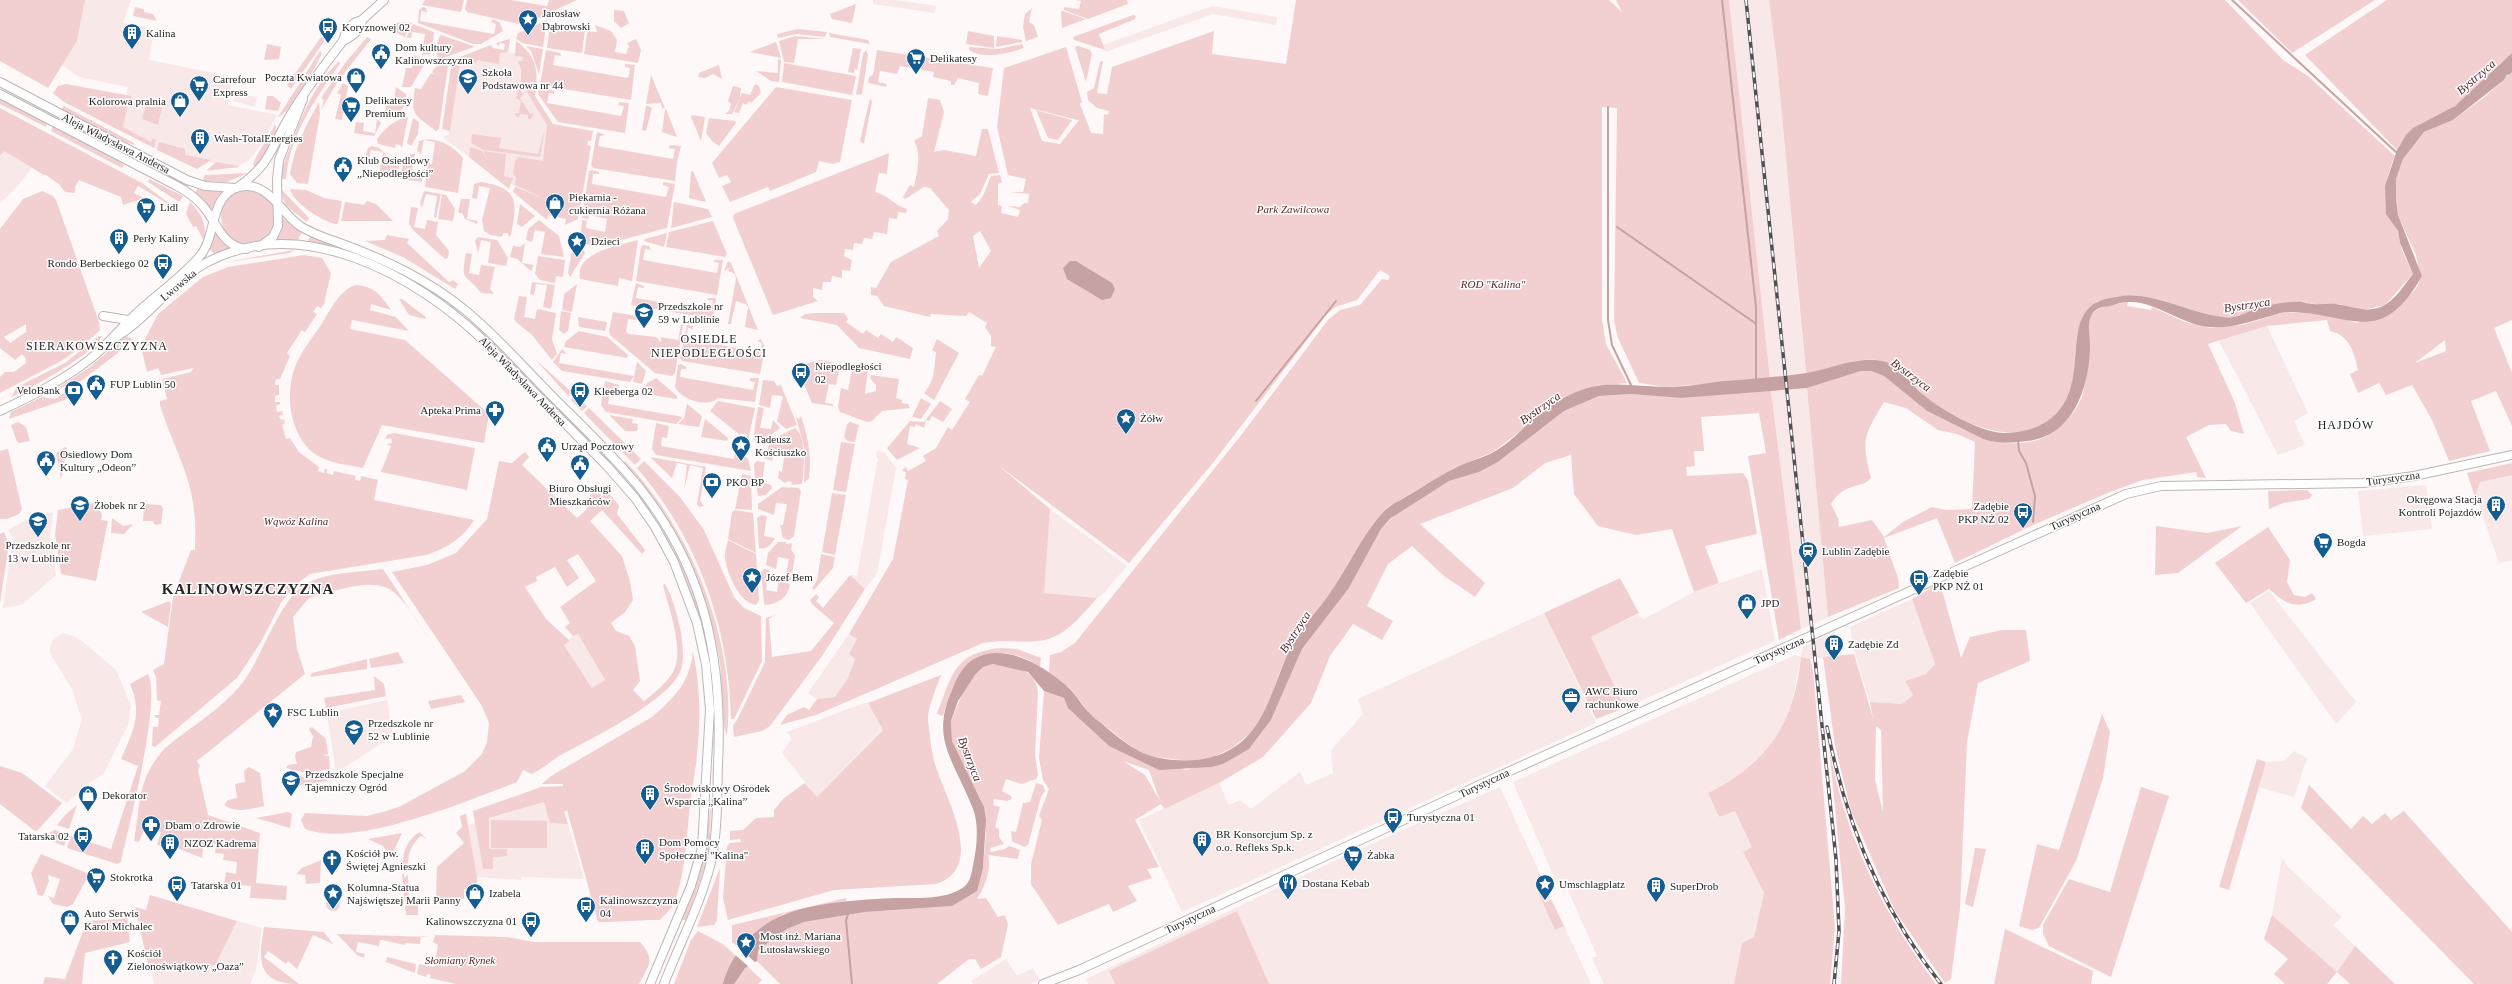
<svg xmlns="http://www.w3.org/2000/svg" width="2512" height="984" font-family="Georgia,serif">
  <rect width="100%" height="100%" fill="#fef8f8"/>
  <!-- built -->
  <g fill="#f8e8e8">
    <path d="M85,0h46l-8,23 31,6 -5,31 84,17 -5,28 49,10 -14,28 -15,18 -13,7 -75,-18 -40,-20 8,-43 -49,-10 -17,-12 15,-24z"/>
    <path d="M873,0h24l39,6 -1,7 -62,-9z"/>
    <path d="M1729,0h40l8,63 51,554 -27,12 -31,-250z"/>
    <path d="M1212,6l65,11 -1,8 -63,-11 -108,38 -2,-7z"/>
    <path d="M508,52l17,3 -2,23 28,49 36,6 -14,85 -27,-5 -75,-63 1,-7 -3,14 -26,-20 6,-3v-4l3,-70z"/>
    <path d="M235,93l22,4 -2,10 -22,-6z"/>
    <path d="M4,151l28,17 -17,21 -15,14v-47z"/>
    <path d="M2267,326l41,87 -14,8 11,24 -27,10 -59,-114z"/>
    <path d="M877,451l7,1 12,16 -19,105 -12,16 -15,-14 7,1 21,-118 -2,-1z"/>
    <path d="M2512,470v90l-13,3 -29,-84z"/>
    <path d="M2426,485l6,44 -69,7 -5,-45z"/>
    <path d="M1050,509l77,57 -23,27 -7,5 -54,-5z"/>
    <path d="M53,512l-3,24 6,39 -34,30 -19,3 10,-70 -5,-8 24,-13z"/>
    <path d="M1762,569l13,72 -150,67 -34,-71 46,-22 7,4 50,-27z"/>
    <path d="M2269,591l87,111 -20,22 -86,-121z"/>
    <path d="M1912,599l23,65 -9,10 -20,7 7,14 -11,9 -32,-2 -16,-51 -4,-24z"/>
    <path d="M1544,613l52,110 -414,189 -43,-92 80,-37 10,22 11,-5 11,9 49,-37 6,13 27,-12 -2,-23 32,-36 -5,-15z"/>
    <path d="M1834,632l7,13 -3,11 -28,3 -9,-2 -9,45 -12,29 -17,23 -16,16 -39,23 10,21 -2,1 3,2 16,-7 18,38 -10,4 21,41 -10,44 -12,6 -8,41h-130l-12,-26 5,-2 -33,-75 -7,3 -44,-102 282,-127 6,2 2,-10z"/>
    <path d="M64,633l14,5 38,32 15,36 -3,19 -24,48 -18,12 -19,18 -22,-17 28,-37 9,-30 -10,-30 -22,-36v-6l4,-9z"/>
    <path d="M578,634l27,46 -13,8 -28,-43 9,-9z"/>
    <path d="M849,634l8,5 -8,15 6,5 -7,19 -13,19 -18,2 -9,-6z"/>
    <path d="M387,700l6,36 -57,37 -9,-60z"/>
    <path d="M864,703h4l15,26 -66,68 -35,-44 10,-15 -5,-6z"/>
    <path d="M2294,751l13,7 -13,39 -36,-10 8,-25 18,-1z"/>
    <path d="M1500,787l91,197h-503l-2,-5 265,-126z"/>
    <path d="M560,797l24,82 -62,-2 -1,3 -44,-3 -9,-52z"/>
    <path d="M2282,858l5,8 55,51 -9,8 22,21 -18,26 -65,-57z"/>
    <path d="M237,921l25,7 -6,42 -6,14h-96l-3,-15 33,-6 1,6 30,-4z"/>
    <path d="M1006,959l11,17 16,-8 7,12 -9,4h-58l-2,-3z"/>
  </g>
  <!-- green -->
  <g fill="#f2d0d1" fill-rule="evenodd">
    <path d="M0,0h85l-8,41 -29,47 -48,-27z"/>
    <path d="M425,0h39l-3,12 -39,-7z"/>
    <path d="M467,0h43l37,6 2,-6h28l-54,25 -56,-13 -2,-3z"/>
    <path d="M1076,0h51l1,4 -40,15 -24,-9v-3l15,2 2,-8z"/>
    <path d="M1296,0h313l13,12 -6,-12h113l41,379 -104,8 -27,-4 -21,-45 -4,-17 3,-213 -15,-1v213l4,24 21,39 -31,3 -37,15 -66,51 -39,16 -66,39 -33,45 -27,45 -33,42 -15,32 -12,35 -14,24 -22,18 -23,11 -21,2 -39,-5 -13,-6 -45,-35 -22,-28 -20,-15 1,-17 11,-3 14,-9 167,-209 86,-114 12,-10 20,-5 22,-26 6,1 2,-4 -10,-6 -23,30 -22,7 -8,7 -115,150 -83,99 -131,-98 52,44 -6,84 53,5c-16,18 -33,41 -59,43 -19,2 -35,-2 -55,2l-167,72 -36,10 7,-10 17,-8 5,3 8,-11 18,-2 13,-19 7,-19 -6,-5 8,-15 -8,-5 44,-75 15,-79 -3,-1 1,-7 -4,-1 3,-4 3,4 18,-10 -3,-5 13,-8 12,-21 4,3 18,-28 -5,-3 14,-24 3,1 14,-29 -5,-1v-10l-6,-9 2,-4 -18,-11 -3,4 -35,-2 -1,3 -46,-11 -7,-10 -6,-1v-8l5,1 15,-26 48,-26 -2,-5 11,-12 1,-9 -19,-22 -6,-1 -19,12 -2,-2 7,-12 4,2c3,-16 8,-33 0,-46l8,-5 6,-38 12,2 4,12 -10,40 10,-2 32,6 6,-27h6l11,44 -10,1 -9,20 -9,8 5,3 7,-9 8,-20 9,-1 2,7 -4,2v21l4,1 -1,7 17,4 2,-7 -12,-4 12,1 4,-4h4l1,-9 -19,-2h13l3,-13 -18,-4 -11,-48 7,-59 62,-21 16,55 -2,2 11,29 12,1 1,-20 4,1 1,-4 -12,-3 -9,-8 -1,-8 7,-4 6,-26 3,-1 -6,32 10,1 5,-27 102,-36 -2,23 74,10zM1030,108l47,12h2l-19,24 -18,-3zM980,231l11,20 -12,17 -6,-32z"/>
    <path d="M1769,0h456l58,60 25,16 87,80c-12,26 -12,50 2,74 2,4 2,9 3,13 2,10 9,21 13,31l-28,31 -18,4h-16l-11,-5 -19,1 -24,-4 -42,8 -6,4 -14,4h-16l-19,-3 -50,-16 -53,3c-6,9 -16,21 -19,31 -6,25 1,51 -14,73 -34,50 -99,22 -137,-7 -11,-9 -29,-32 -41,-36 -25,-9 -56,8 -80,11l-29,-310z"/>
    <path d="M2238,0h137l-83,53z"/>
    <path d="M2387,0h125v53c-19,16 -36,36 -56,52 -21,17 -45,17 -59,45l-92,-95z"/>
    <path d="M856,4l-4,19 -20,-4 -2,-5z"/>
    <path d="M135,7l9,2v3l9,2 4,7 -24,-5z"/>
    <path d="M423,7l3,1 1,4 -6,-1 -1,10 74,13 2,-10 -5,-2 2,-3 7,4 3,8 -22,13h-8l-55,-21 1,-13z"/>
    <path d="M1032,8l-3,14 5,3 4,12 -12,4 -3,-14 2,-13z"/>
    <path d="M614,10l10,1 5,12 -8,5 -7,-7z"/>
    <path d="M1061,11h2l23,8 -24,9z"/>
    <path d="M1133,15l3,1 -1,3 -36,15 6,16 -31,-10 -1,-3z"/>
    <path d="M547,20l-4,27 -21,-4 -6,-4 2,-6z"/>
    <path d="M406,22l6,1 -7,14 -15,-7 7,-7z"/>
    <path d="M413,24l21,8 -3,22 -9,1 3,-21 -13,-2 -1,6h-5z"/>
    <path d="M550,25l35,5 -3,23 -35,-5z"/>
    <path d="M595,25l16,6 6,9 -2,12 11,2 3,-8 -2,-3 9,-4 5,11 -3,13 -54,-9 3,-21 2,-2 8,1z"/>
    <path d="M798,29l29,3 -2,5 -29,-3 -18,4 -1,-4z"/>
    <path d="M968,31l26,5v12l-28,-4z"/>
    <path d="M829,33l39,7 2,4 -40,-7z"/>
    <path d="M441,35l32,11 1,1 -34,12c-6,-5 -4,-19 1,-24z"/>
    <path d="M795,36l31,3h-28l-4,24 -10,-1 -5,-21z"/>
    <path d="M997,36l25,4v2l-26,5z"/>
    <path d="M321,37l4,3 -34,49 -4,-4z"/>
    <path d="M367,37l4,2 -33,42 -17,29 3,-10 -3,-2 25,-36z"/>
    <path d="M510,39l-2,13 -8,1 -1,11 -22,-4 -1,3 -5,-1 -1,3 -10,-2 -10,68 -8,-2 10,-69 39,-15 2,3 11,2 1,-6 -5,-1 -1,3 -3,-3z"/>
    <path d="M516,41c21,15 23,30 19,55l18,28 40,7 -2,10h-3l-1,4 4,1 -13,73 -13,6 1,-6 -18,-4 -1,5 -34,-28 2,-5 30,12 -30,-14 1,-8 -3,-3 2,-13 4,-4 24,4 4,-36 -26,-43v-13l-3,-8h4l1,-4 -8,-1z"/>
    <path d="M776,42l5,16 -31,-6z"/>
    <path d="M267,44l14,3 -2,12 -15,1z"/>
    <path d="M1022,44l2,4c-15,5 -41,12 -55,2v-3l29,2z"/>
    <path d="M526,46l17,3 -4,25 -8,-23z"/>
    <path d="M1078,46l12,4 2,4 -6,28 -11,-35z"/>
    <path d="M853,48l8,1 -4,21 -2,-1 -1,4 -6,-1z"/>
    <path d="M546,50l14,3 1,3 -6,-1 -2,10 75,13 2,-10 -5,-1v-3l10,1 -4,35 -91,-15z"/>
    <path d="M866,50l2,5 -6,39 -6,1 7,-41z"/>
    <path d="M877,50l116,18 -5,28 -10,-2 1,-11 -21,-5 -4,7h-3v-4l-18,-4 1,-5 -34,-6 -3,8 -17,-3 -2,11 9,2 -1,3 -18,-4 1,-6 4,-2z"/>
    <path d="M320,51l2,2c-5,12 -33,62 -44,64z"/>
    <path d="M414,55l7,3 4,5 -14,24h-9l4,-19h6z"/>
    <path d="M778,59l3,1 -2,22 -8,-1 -15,-10 22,2z"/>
    <path d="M339,61l1,3c-23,32 -51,72 -54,115h-6c2,-16 9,-27 14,-42 10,-28 23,-55 45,-76z"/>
    <path d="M445,63l3,3 -9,63 -3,2c-21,-17 -26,-14 -21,-43l6,1 10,-16 4,2 -3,-3 4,-5z"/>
    <path d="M784,63l72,13 -4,19 -70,-13z"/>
    <path d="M719,65l3,14 -9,-5 -8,4 -7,-1 1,-4z"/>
    <path d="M2512,72v248l-18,8 18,45v53l-16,-35 -25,10 19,50 -41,10 -17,-41 -20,-35 -26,10 -7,-12 -21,10 -8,-19 8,-4c-4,-17 -8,-35 -28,-39l-3,-11 -60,6 -59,18 27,59 9,31 -13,-3 -5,-7 -17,1 -23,12 20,41 -9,-1 -1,-5 -53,8 -33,12 -77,33 -78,38 -18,-45 -53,20 14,40 1,10 -71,29 -21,-229 54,-17h10l13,5 43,35 56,28c15,5 39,6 55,1 18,-5 41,-29 45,-47 3,-12 4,-25 6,-37 2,-14 -3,-28 2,-42l11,-7 26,-5 -1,4 24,4 1,-3 33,15 25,6 32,-3 44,-13 43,3 28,8 40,-14 7,-9 12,-11 5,-11 -5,-23 -18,-40 -2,-16v-20l7,-20 21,-27 29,-12 29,-21 22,-19 3,-7 2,2zM2445,340l1,11 -31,12zM1884,402l22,6 32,22 19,4 18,8 -3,67 -26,1 -14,-3 -29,15 -19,15 -12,-17 -33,7 -1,-9 -7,-14c14,-23 32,-15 40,-26 -10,-39 -7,-42 13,-76z"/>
    <path d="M651,75l14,33h-3l-1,-5 -15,1z"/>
    <path d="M343,83l5,3 -6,34 -7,-1 6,-24 -4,-2z"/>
    <path d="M66,84l65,12 2,7h-5l-5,24 28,15 2,-4 3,2 -2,8 -90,-46 -11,-9 5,-7z"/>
    <path d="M755,84l4,2 2,7 -10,10 -2,-2 -3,4 -3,-2 -4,10 -5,-1 8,-19 8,2z"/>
    <path d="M733,86l8,2 -1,10 -8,16h-7l4,-3 2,-7 -3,-3z"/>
    <path d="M396,87l10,7c3,13 -11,25 -22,25l3,-19 7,1z"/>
    <path d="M539,87l15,4v3l-5,-1 -2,10 74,13 3,-10 -6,-1 1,-3 10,1 -4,30 -67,-11 -20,-28z"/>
    <path d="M776,87l76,13 -12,62 -7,2 -14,-3 -3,11 -46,19 -2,-4 -38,15 -8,-16 9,-4 -4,-7 -8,3 -7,-15z"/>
    <path d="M519,88l4,7 -3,3 10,16 4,-1 -3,6h-3v-4l-8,-1 -2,4 -3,-3v-2h4l2,-12 -5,-3z"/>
    <path d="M267,96h6l8,7 -3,8 -13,-2z"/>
    <path d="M870,98l2,4 -8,41h-2l-2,-2z"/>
    <path d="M0,99l47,24 -1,4 -46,-23z"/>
    <path d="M147,102l15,5 -4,18 -16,-6z"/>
    <path d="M319,102l1,12 -12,70 -11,-1 -7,-9c4,-26 16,-49 29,-72z"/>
    <path d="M646,105l6,3 -6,23 -4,-1z"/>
    <path d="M64,106l70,37v2l-15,-5 -58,-30z"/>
    <path d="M0,108l142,75 36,27 -40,-24 -4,7 10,5 -21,7 -2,-8 -42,-17 -4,7v6l-10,-1 -6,-8 -13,-9h-2l-40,-24 -4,5z"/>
    <path d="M665,109h1l11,28 -15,-5z"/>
    <path d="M1036,110l36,10 -14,20 -10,-2z"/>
    <path d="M692,115l13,2 -4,24 -10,-24z"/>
    <path d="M57,117l132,68 -2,3 -131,-68z"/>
    <path d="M408,117l-6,31 -2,-3 -4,-1 -1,4 -17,-4 -1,-5c7,-10 18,-20 31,-22z"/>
    <path d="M413,118l6,4 -1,12 -7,12 -4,-3z"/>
    <path d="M709,118l26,3 1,2 -17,23 -7,-5 -6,-8z"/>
    <path d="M377,119l4,4 -7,13 -20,-3 2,-11 8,1 -1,8 12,2z"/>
    <path d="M275,124c5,13 -12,33 -20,43l-2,-2c4,-13 16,-27 22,-41z"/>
    <path d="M53,126l61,32 10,7 -2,3 -71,-37z"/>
    <path d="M531,126l14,3 -5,28 -56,-7 -13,-7 1,-9 29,4 -2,10 39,6 7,-25z"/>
    <path d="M597,132l9,3 -6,1 -2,10 75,13 2,-10 -6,-1 1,-3 11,1 -4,16 -2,19 -82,-13 -2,-3z"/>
    <path d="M424,140l-3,14 -4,-3 2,-10c17,-5 33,4 44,17l-5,35 -33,-6 3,-24 4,1 3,-22z"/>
    <path d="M159,142l26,7v6l26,5 -14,9 -40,-19z"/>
    <path d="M372,146l7,2 20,18 -2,13 -18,-4 4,-23 -12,-2 -3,14 -5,-2 5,-14z"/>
    <path d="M470,147l12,4 6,10 -5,-10 23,3 -2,22 9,2 -4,11 -40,-32z"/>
    <path d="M889,153l-2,21 -8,-1 -4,19c15,4 20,14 32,17l-1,4 -8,-1 -1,7 -8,-1 -2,16 -13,-2 -2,7 -8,-1 -2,6 -8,-1 -1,7 -8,-1 -1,7 8,4 -2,11 -8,-1v8l-10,-2 -1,6h-8l-1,8 -9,-2v9l5,4 -45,14 -40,-97 1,-4z"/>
    <path d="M410,154h5l-4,21 12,2 -1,5 -22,-3 4,-22 6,-1z"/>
    <path d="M216,162l22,4 1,1 -33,4z"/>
    <path d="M592,170l7,2v2h-6l-1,10 74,13 3,-10 -6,-2v-3l12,2 -8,44 -69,18 -18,-3 2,-23 5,1 -1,7 19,4 2,-13 -18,-4 -1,4 -6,-1 7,-47z"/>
    <path d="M693,171l13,31 -17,-4 2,-26z"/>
    <path d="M248,173l-21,9 -25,-1 3,-6z"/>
    <path d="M149,179l34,17 -4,6 -31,-20z"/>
    <path d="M481,182c39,6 36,21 30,53l-2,2 -1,-4h-5l-1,4 -12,-2 -6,-4 -2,-11 8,-32 -11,-2 -2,13 -5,-1 2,-14z"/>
    <path d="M197,189l25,3 -10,20 -17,-19z"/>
    <path d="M281,189l28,29 -2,4 -22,-17z"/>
    <path d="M290,189l16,1 18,8 18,3 -4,23c-13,0 -46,-22 -48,-35z"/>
    <circle cx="248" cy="217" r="27"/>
    <path d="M42,191l11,5 3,4 43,122 1,8 -20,18 -19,13 -61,32v-16l5,-5h9l12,-9 -1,-6 -3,-3 -7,6 -15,-12v-119l23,-30zM26,324v8l-16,11 -6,-6z"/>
    <path d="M424,191l17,3 -5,24 -2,-1 3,-21 -11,-2 -4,14 -2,-5z"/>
    <path d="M442,194l4,1 9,14 -2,12 -15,-2z"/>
    <path d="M461,199h9l-3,20 11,2 -1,3 -12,-5 -3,-6h-4z"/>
    <path d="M367,201l9,3 17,17h-52l4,-19 19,3z"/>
    <path d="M190,202c13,13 18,25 13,42l-2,-2 3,-1 -8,-15 -3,1 -7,-13z"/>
    <path d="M674,202l34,7 4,8 -41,11z"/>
    <path d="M520,204l15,12 -13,11 -5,-3z"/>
    <path d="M411,207l7,1 -4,19 11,2 2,-9 11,2 -2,13 13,16 -1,7 -3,1 -33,-30 -3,-6z"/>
    <path d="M283,218l19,14 -4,8 -27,2 9,-10z"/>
    <path d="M539,220l20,16 5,21 -23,-3 4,-22 -10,-2 -3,12 -6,-2 2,-11z"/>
    <path d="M713,221l14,33 -2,3 -59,-10 3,-15z"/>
    <path d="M215,233l7,9 10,8 -16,5 -7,-6z"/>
    <path d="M667,233l-3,14 -20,-6 1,-2z"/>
    <path d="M311,235c47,18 92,36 134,65l-1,2c-40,-27 -88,-52 -136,-61z"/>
    <path d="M387,235l22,4 -2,4 42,39 4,-2 5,4 -3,5 -52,-32 -38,-16 20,-1z"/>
    <path d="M478,237l19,3 11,18 -2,8 -18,-3 3,-21 -10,-2 -3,13 -3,-12z"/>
    <path d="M638,240l-6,41 -13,-3 -1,8 -38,-7c-6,-27 41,-34 58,-39z"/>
    <path d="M525,243l-3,20 12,2 -3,6 -14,-12 -7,-2 3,-11 7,1z"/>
    <path d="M643,245l6,1 2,4 -6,-1 -2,11 74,13 2,-10 -5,-1v-2h9l-6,35 -81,-14 5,-34z"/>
    <path d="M576,247l7,2 2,4 -15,24 -2,-4 4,-23z"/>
    <path d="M294,250l-4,3 -70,10z"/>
    <path d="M466,253l6,1 -3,19 10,2 2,-10 14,2 -5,22 4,5 -13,-1c-15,-21 -21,-9 -15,-40z"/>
    <path d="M304,255l18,3 9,15 -7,31 -3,4 -4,-2 -4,6 4,2 -12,18 -3,-2 -15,23 3,3 -10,23h-4l-1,6h4v10l-4,1v6h5v2l-4,2 1,6 5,-1 1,4 -4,1 2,4 3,-1 1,4 -3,2 4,14 4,-1 9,14 20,15 -1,4 6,2 1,-4h2v4l6,2 1,-4 22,5 -1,4 5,1 1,-5 17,4 -4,20 100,20c-12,19 -27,28 -48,35l-116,19 -12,9 -16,18 -21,41 -24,36 -82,69 -3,-1 1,-19h5l1,-9h-4v-3h4l2,-14 -4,-1 -1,-23 -3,-7 11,-6 9,-67 18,-47h4c0,-13 1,-27 -1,-40 -3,-35 -24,-71 -34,-105v-4l7,-2 -5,-20 29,-7 3,-4 -33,7 -3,-7 -11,4 -6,-25 17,-33 45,-37 25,-10z"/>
    <path d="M538,256l27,4 -2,17 -7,-1 -1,7 -15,-3 -5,-6z"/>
    <path d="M728,261l3,2 27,67 -13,-3 3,-20 -2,-3 -10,-3 -5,23h-3l8,-45 -1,-5 -7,-3 1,-3 -5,3z"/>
    <path d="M532,282l23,3 -4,24 -8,-2 4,-22 -11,-1 -2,11 -4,-1z"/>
    <path d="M636,283l8,3v2l-6,-1 -2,11 75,13 2,-10 -6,-1 1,-2h8l-3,21 -82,-14z"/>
    <path d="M577,284l-5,28 -10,-2 2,-16z"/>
    <path d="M356,285c18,1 25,10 35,25l-20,-6 -1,6 26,7 13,14 -57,-11 -2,9 55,11 84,74 -5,29 -102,-18 -19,43c-13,-3 -29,-4 -41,-10 -32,-15 -38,-62 -27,-91 6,-15 17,-29 26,-42 9,-14 18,-35 35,-40z"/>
    <path d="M519,296l8,1 -3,20 11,2 2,-10 19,4 -4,26 5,15 -5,6 -20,-25 -16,-13 -2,-3z"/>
    <path d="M399,299h3l24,18 -1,2 -16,-4z"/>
    <path d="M450,304l40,34 119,122 -1,1 -119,-122 -40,-34z"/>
    <path d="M561,311l10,2 -3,18 -4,3 -5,-4z"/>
    <path d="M613,312l24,4v4l-9,-1 -2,13 3,2 27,3 5,5v-5l17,3 3,-16 2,1 -8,48 -3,3 -17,-3 -45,-38 -1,-4z"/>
    <path d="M816,313h28l4,6 -2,3 17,12 3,-4 12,8 3,-4 12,8 3,-5 17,11 -3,11 -51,-11 -22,-23 -37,-7 5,-4z"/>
    <path d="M578,317l29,5 -2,9 -26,-4z"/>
    <path d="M687,325l6,1v3l-5,-1 -2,11 74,13 2,-9 -5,-2 4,-2 4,9 -5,26 -78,-13 -2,-3z"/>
    <path d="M579,331l28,6 21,18 -1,3 -63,-11 2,-6z"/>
    <path d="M99,336h3c-8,18 -72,53 -91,61l6,-10 48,-24z"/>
    <path d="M126,336l7,3 -6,7 -46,35 -14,4 -15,9v-2l38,-25z"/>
    <path d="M937,339l22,14 -25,47 -10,-7c11,-12 10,-25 12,-41l-4,-1z"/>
    <path d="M562,349l5,5 -6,-1 -2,10 75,13 -4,6 -68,-11 -9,-9z"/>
    <path d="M535,359l52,47 -5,5 -11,-11 2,-2 -3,-4 -2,2z"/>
    <path d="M821,360l47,10 -3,24 11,-3v-6l-6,-7 1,-3 28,4 -3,19 6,2v3l6,1 2,4 -28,3 -10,10 -5,1 -27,-10 -2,-5 3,-19 7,2 4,-20 -12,-3 -4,18 -7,-1 -4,19 8,1v2l-21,-3 -16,-37z"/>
    <path d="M637,362l9,9 -4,13 -9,-2z"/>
    <path d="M681,364l5,3v2h-5l-1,8 73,13 2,-8 -5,-1v-3h9l-4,24 -37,-4c-10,10 -37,2 -43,-11l3,-22z"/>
    <path d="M656,378l21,18v3l-33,-5 2,-10z"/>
    <path d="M763,380l11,1 3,5 4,-1 16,40 -11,4 -9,-8 6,-25 -11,-1 -2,13 -11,-3z"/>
    <path d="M605,381l14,4 -2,9 -7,-1 -2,11 75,13 -7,7 -70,-12 -5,-7z"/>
    <path d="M70,389l4,2 2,5 -67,23 2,-7 31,-15 13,2z"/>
    <path d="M1771,390l30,239 -22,11 -31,-184 18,-3 -7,-40 -58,4 3,34h-10l1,15 -9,1 1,9 56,-3 5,7 9,54 -52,12 14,37 -25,9 -22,-63 -36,6 -38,-9 -24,-32 -3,-39 -26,8 -32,25 -93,36 65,59 -10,14 -31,-21 -32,-30 -24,18 -21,42 26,15 -11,19 -29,-16 -23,32 -19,47 -48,54 -44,26 -55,26 -3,-5 -26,16 24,47 -12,2 5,9 -24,8 9,15 -24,11 -4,-8 -51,21 -27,-41v-20l11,-44 -3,-4 10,-27 -6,-9 -4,-22 5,-67 20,7 5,10 40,38 77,24 63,-21 22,-29 31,-71 47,-61 32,-59 18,-18 50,-30 30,-9 19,-10 66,-51 35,-15 32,-2 50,4zM1123,761l26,9 11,31 -15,-26z"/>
    <path d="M921,398l10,6 -10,15 -9,-2z"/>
    <path d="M718,401l37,7 -7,33h-2l1,-7h-8l-29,-23z"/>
    <path d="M940,401l12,8 -9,13 -11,-6 -3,5 -3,-1 -2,8 -8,-4 -1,3 -5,-1 -3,18 13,4 -23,12 -10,-12 23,-27 14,1z"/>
    <path d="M687,404l15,12 -3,11 -21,-3 6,-6z"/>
    <path d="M758,407l6,1 -4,20 11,1 2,-9 7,8 -18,14 -9,-2z"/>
    <path d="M589,408l52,51 -6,6 -51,-52z"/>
    <path d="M609,415l24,4 -1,4 6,1 -1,7h-12z"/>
    <path d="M801,416c7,21 11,40 8,62l-5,5 1,-32 -9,-34 3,2z"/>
    <path d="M705,419l23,19 -1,3 -26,-4z"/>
    <path d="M18,422l8,5 4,14 -10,2 -3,-1 -6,-17z"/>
    <path d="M850,422l9,3 -4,17 -8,-1 -3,-4 3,-13z"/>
    <path d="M656,423l13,3 -2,12 -5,-1 -1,9 73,13 2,-9 -5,-1v-3l6,-1 11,14 3,12 -95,-16 -4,-6z"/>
    <path d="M795,428c12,8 9,44 7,56l-11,1 1,-3 -4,-1 -3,2 -7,-5 1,-7 3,1 3,-22 -11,-1 -2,12 -8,-3 7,-18z"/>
    <path d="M394,433l81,15 -8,42 -86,-18 10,-26 -4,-2 5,-1 -1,-5 -6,1 2,-4z"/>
    <path d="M841,442l14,2 -9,48 -13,-2z"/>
    <path d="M65,447l2,1 -6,31 -5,-26z"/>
    <path d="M8,449l14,60 -3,5 -12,5h-7v-68z"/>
    <path d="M525,452l4,5 -7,8 55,53 11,-10 -6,-5 14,-13 6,6 6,-4 11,14 -2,8 28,36 -3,4 -40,-44 -12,11 32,35 8,25 3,19 -8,12 -14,11 5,8 13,5 6,10 5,35 -7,9 11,11c10,-8 22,-17 29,-29 12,-21 -4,-63 -10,-87l2,-1c11,18 24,69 15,88 -13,30 -91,68 -121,84 -9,6 -17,13 -27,18l-9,-4 -6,12c-47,18 -164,67 -212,47l-4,-9 4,-7 62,3 16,-4 16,-5 66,-36 17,-17 5,-12 2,-19 -7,-17 -90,-134 35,-7 29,-12 31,-34 12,-58 13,2zM578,554l18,27 -36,26 10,16 -5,4 8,9 5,-2 27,46 -13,8 -28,-43 6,-4 -24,-22 -21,-32 12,-6 -1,-4 19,-10 12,20 12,-9 -12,-18z"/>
    <path d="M650,457l56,10 -6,34 4,5 -5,1 -2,-3 6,-36 -13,-3 -6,25 3,-25 -10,-2 -5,15z"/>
    <path d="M625,461c65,66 112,181 102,274 -6,-9 -5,-57 -7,-72 -12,-75 -46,-143 -97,-199z"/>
    <path d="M644,461l36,36 24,33 30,67 10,11 17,8 1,45 -28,58h-3c-2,-93 -33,-180 -94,-251z"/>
    <path d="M757,461l8,1 -3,20 -7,-4 -1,-14z"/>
    <path d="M2512,463v12l-32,7 -5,15 -8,-24z"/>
    <path d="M742,474l9,2 1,34 -17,-1z"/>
    <path d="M755,480l16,5 1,3 -6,7 -8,1z"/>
    <path d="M631,484c43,56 75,120 81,191 -9,-54 -26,-105 -55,-152 -4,-7 -27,-35 -26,-39z"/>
    <path d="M782,487l17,1 2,3 -7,45 -5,4 -6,-2 -3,-13h3l4,-21 -11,-1 -2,12 -16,-6v-5z"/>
    <path d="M2307,490l5,5 -3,4 -26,4 -14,6 -1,-18z"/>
    <path d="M832,493l14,2 -11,60 -13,-3z"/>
    <path d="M83,503l14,1 5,11 -1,5 7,1 -12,60 -35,-7 -6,-39 3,-25 15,-3v-3z"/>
    <path d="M144,504l17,1 2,4 -2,15 -6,1 -2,-4h-10z"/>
    <path d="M735,510l18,3 3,40 -28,-14 4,-27z"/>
    <path d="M761,515l6,1 -3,20 11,2c-3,6 -8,12 -16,10l-2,-30z"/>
    <path d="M112,518l11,8 10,-2 -9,10 -13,-1z"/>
    <path d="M2156,526l51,7 35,-7 -64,47 -23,2z"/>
    <path d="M2268,527l22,33 -3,22 7,13 11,2 7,-4 4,6c-21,12 -31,4 -47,-10l-23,14 -31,-40z"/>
    <path d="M4,532l5,12 -9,59v-69z"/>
    <path d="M728,540l28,14 3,46 -3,5c-17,-2 -29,-32 -31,-47 -1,-5 2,-13 3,-18z"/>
    <path d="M778,542h8v2l5,-1 1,2 -1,4 4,7 -4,24h-6l4,-21 -11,-2 -2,12 -10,-4 2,-12z"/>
    <path d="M821,554l14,3 -2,11 -19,22 -2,-2 5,-8z"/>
    <path d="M383,569l54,82c-11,-16 -32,-55 -50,-63 -20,-9 -51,3 -72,8l-7,3 -15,18 4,32 8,25 -108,87 3,5 -2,4 10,45 52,18 -4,50 31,3 -1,14 -36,-2 1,-12 -27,-2 2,-12 10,2 1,-12 -14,-2 1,-6 -9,-1 1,-9 -12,-2 -2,16 -30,-12 -15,-1 4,-13 -16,-5 -6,15 -5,-1c7,-38 2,-60 31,-93 24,-20 55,-38 75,-62 24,-28 39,-94 74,-106 21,-8 47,-8 69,-11z"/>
    <path d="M764,569l5,1 -3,20 11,2 2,-11 11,3c-2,14 -12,20 -25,21l-1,-2 -3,-31z"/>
    <path d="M850,575l15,14 -43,67 -52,70 -8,5 -28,6 -1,-12 4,-5 28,-58 1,-44 9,-3 -6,4 3,38 39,-6 23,-28 -22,-19 -2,-4 6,-6 3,3 -3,4 7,7z"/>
    <path d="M1620,578l19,35 -48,24 34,71 -29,11 -52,-106z"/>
    <path d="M1940,583l21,75 9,-21 32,-7h24l4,31 -52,22 -11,59 -7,167 -9,70 -6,4 -50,-72 -44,-100 -16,-65 -12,-89 31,-3 19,64 -3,-16 32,2 11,-9 -8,-14 21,-7 9,-10 -23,-65zM1876,726l5,4 2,82 -8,-32z"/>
    <path d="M169,601l2,2 -3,24 -27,-15z"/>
    <path d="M1000,648l17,1 24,9 -1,9c-51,-34 -84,-2 -97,49l-6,-2c15,-38 16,-61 63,-66z"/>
    <path d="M693,651c10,46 7,94 -1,139 -6,38 -4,73 -17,111 -2,7 -11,14 -15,19 -22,0 -41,2 -62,2l-31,-112 -3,2 4,12 -18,-1 -6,-21 -55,16v31h18v7l-14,1v12h-10l-10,-58 68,-24 22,-1v-2h-21l9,-8 101,-59c23,-20 38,-35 41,-66z"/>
    <path d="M398,652l6,11 -33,5 -2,-9z"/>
    <path d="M1801,657l9,2 3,11 22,258 -5,56h-96l8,-41 12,-6 10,-44 -21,-41 9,-5 -17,-36 -16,6 -11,-24c60,-30 86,-69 93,-136z"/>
    <path d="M367,659v10l-57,8 2,-4z"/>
    <path d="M993,664c20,2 43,5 45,28l-3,63 3,20 -2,4 -14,5 -16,-5 -4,12 9,5 1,3 -5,2 -13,-2 -1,6 7,2 -5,20 4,2v8l5,7 -14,4 1,4 14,-3 4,-3 11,4 -2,9 -30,-4c4,14 -3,31 -11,44l9,-1 12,19 7,-2 3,10 -7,32 -20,12 -6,-10h-6l-32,25h-157l-23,-23v-11l30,-21 17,-7 61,-10 87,-6 31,-38 3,-35 -5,-33 -24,-47 -5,-12 -1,-20 15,-36 17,-18z"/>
    <path d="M148,674c14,25 -20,155 -27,188l-4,2 -50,-16 4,-12 40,13 27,-83 -17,-7c12,-28 22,-45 9,-75z"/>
    <path d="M941,675c-4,11 -14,35 -13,46 2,14 3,30 7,43 9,31 53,103 1,120l-102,6 -106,30 -5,-22 4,-52 3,-3 11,-1 -1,-3 -10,1v-9l13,-1 13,-12 18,-1v-7l10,-12 21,-15 12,14 66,-67 -15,-27z"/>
    <path d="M374,676l10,8 2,12 -60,12 -2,-10 51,-8z"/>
    <path d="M461,695l4,7 -34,7 -3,-8z"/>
    <path d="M2102,714l8,18 -7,46 -27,83 -37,67 -7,2 -13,-4 18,-82 22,6z"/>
    <path d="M312,727l14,12 2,15 -6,1 7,1 1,13 -25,4 -19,-5 2,-3 9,-1 -2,-7 1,-5 15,-5 2,-11 -4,-7z"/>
    <path d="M1830,757h1c16,83 54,160 105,227h-95l4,-76z"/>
    <path d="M2257,759l9,3 -37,128 -10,-3z"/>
    <path d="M0,766l22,7 40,30 -24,27 -3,1 -35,-27z"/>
    <path d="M249,767l11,6 4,33c-14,3 -27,8 -40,-1l4,-5 9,-2 -2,-14 10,-2 -1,-11z"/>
    <path d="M291,773l13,4 22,-3 1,7 -37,6 -4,-12z"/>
    <path d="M1036,783l7,2 2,6 -4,6 -13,48 -4,2 -12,-6 -1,-10 5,1 7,-29 7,-1z"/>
    <path d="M2309,785l42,44 12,-13 9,8 13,-11 6,7 13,-9 108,121v52h-38l-173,-176z"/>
    <path d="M2141,787l28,9 -58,181 -62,-31 -6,-12v-9l26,-46 41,13z"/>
    <path d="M712,796l-3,61 -23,64 -4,-2 21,-57z"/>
    <path d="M77,805l-8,24 -12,-4 8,-10z"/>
    <path d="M288,812l4,2 -2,14 -34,-10z"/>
    <path d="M466,814l11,63v12h-13v10h-28l1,-32 27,-24 -8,-10 6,-6 -2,-11z"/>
    <path d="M491,820l56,1v27h-56z"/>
    <path d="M55,830l13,5 -4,11 -17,-7 2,-6z"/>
    <path d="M420,832l6,7 -5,-3c-12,11 -13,19 -13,34l-6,1c0,-15 4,-32 18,-39z"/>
    <path d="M402,833l-10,22h-3l-6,-9 -15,-7z"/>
    <path d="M1975,848l11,1 -13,58 -8,-3z"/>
    <path d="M41,854l48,20 -16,30 -5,3 -15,-3 -5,-8 6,2 6,-19 -12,-4 1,6 -6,15 -5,-1 -7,-22z"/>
    <path d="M321,860l-1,23 -14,1 -1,-9 -9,-1 6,-6z"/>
    <path d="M720,868l-3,52 -3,5 -17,2z"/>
    <path d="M402,874h2v4l4,-3 1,29h9v11h-12z"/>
    <path d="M1547,891l3,5 -7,4 2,3 6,-3 13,26 -9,4 -16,-36z"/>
    <path d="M150,895l87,26 -22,44 -30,4 -2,-5 -34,5 -14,-62 11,3z"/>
    <circle cx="333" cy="904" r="7"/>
    <path d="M846,898v3l-63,13 -43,34 -8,-6v-17z"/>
    <path d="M1237,911l32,73h-154l-6,-13z"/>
    <path d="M122,914l5,2 3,26 -45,11 -3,31h-39l2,-7 20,2 22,-58 35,-2z"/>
    <path d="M2272,915l65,57 18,-26 40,38h-45l-13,-12 -10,12h-42l-11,-10 14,-15 -24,-20z"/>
    <path d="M264,927l60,5 9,12 -20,-9 -16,34 -9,-8 -2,3 -18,-13 -4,6 35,27c-42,0 -41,-24 -35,-57z"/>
    <path d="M2005,929l88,42 -2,13h-97z"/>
    <path d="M698,931l26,14 38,35 -4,4h-84l17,-44z"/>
    <path d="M337,934l92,3 -8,-1 -1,8 -15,-1v2l-23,-5h-2l-1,6 -21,-4 -2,10 9,2 -1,4 -7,-3z"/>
    <path d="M435,935l72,2 27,5h106c16,19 9,22 -1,42h-183l-26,-6 1,-3 -4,-1 -1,3 -9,-3 2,-10 15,3 4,-22 -5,-3z"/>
    <path d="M387,957l29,7 -1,9 -29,-11z"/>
  </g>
  <!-- water -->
  <g fill="#c6a2a3">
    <path d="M2512,53v19l-3,3 -2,-1 -3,6 -51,40 -29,12 -21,27 -7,20v20l2,16 24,61c-42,74 -71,36 -135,36 -6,0 -14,4 -20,5 -19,5 -37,12 -56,10 -28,-1 -56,-27 -83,-25 -9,0 -17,5 -26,5 -5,2 -9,4 -11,9 -4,9 -1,20 -1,29 0,41 -17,93 -64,96 -15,2 -29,3 -43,-2l-56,-28 -43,-35 -13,-5h-10l-54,17 -126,10 -50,-4 -32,2 -35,15 -66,51 -19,10 -30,9 -58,37 -10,11 -32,59 -47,61 -31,71 -22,29 -26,15 -12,3 -52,3 -50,-24 -41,-38 -4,-10 -20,-7 -16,-19 -35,-8 -10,3 -8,8 -17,26 -7,20 1,20 32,66 2,13 -3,48 -6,23 -25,15 -87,6 -61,10 -17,7 -29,21 -1,11 -12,7 -11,16h-11c7,-28 31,-57 58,-68 28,-13 84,-17 115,-18 20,0 50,2 68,-11 7,-6 7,-13 9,-21 3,-15 5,-30 3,-45 -1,-11 -8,-23 -12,-33 -18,-38 -30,-57 -12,-98 4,-10 10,-23 19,-29 31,-21 71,4 95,24 11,10 18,25 30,34 15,12 31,27 47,34 19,8 49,10 69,4 56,-15 59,-75 83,-118 10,-17 25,-30 35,-46 17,-24 38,-69 59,-86 6,-5 14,-8 20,-12 17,-10 33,-21 50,-29 11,-5 23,-8 33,-13 17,-9 30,-24 45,-37 11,-9 25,-18 39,-24 32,-13 59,-5 92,-5 19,0 38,-4 57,-6 28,-2 54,-4 81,-8 25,-4 55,-19 80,-11 14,4 24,21 34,30 18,16 59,40 83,41 20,0 39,-5 53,-19 31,-32 9,-84 34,-107 8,-8 21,-9 32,-11 32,-4 69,18 101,21 14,2 21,-4 33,-8 10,-4 23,-6 34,-7 18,-1 5,0 23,2 8,1 15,-1 23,0 15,2 29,9 45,3 14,-6 23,-22 32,-33l-13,-31 -2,-12 -12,-17 -1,-28 12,-36 9,-15 7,-7 42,-22z"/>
    <path d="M1070,261h6l36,22 3,6 -4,9 -9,2 -35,-21 -4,-11z"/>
  </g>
  <!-- pier -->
  <path fill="#fef8f8" d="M738,947l19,17 -7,4 -17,-15z"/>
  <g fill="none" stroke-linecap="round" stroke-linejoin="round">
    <!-- stream -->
    <g stroke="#c6a2a3" stroke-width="2">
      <path d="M1722,0l34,307v74"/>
      <path d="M2232,0l165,153"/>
      <path d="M1608,107v213l4,25 19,40"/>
      <path d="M1617,227l138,96"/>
      <path d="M1256,401l80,-100"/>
      <path d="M2018,441l1,10 7,12 9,33 -2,26"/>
      <path d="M849,912l-3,8 6,64"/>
    </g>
    <!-- secondary casing -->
    <g stroke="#bcb6b6" stroke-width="10">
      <g id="secondary">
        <path d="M343,41c10,-5 17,-10 19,-21"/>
        <path d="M0,82l187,98 18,6 31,2"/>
        <path d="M0,94l177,92c9,5 18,11 25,19 15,16 19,42 45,44"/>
        <path d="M238,187c35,-25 32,-39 53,-73 15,-25 34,-50 52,-73l3,-9 8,-9 8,-3 22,-20"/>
        <path d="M259,247l14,-10 5,-11 -1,-46 2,-20 24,-61"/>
        <path d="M103,316l25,4"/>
        <path d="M116,337c33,-20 55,-54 88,-73 96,-53 211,10 281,78l122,124 28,32 20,29 19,35 23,61 9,42 4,44 -8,139 -11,38 -41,98"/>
        <path d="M0,411c34,-16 66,-32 95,-56 16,-14 28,-30 44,-44 20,-18 44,-35 61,-55 17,-20 9,-61 39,-69 29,-7 41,25 61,39 11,7 25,12 37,16 47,17 90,37 128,68 32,26 59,58 88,87 29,29 60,58 86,90 67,84 84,173 79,278 -1,32 0,66 -7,97 -10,42 -32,82 -47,122"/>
        <path d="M1043,984l36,-14 422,-195 625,-281 35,-8 202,-3 51,-7 98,-21"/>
      </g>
    </g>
    <!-- secondary -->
    <use href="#secondary" stroke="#fff" stroke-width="8"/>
    <!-- rail casing -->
    <g stroke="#514f4f" stroke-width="3.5">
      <g id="rail">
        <path d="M1746,0l90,859 3,72 -5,53"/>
        <path d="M1827,727c18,94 54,182 114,257"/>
      </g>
    </g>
    <!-- rail -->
    <use href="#rail" stroke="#fff" stroke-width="2" stroke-dasharray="6" stroke-linecap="butt"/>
  </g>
  <!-- icons -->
  <defs>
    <g id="sight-pin" transform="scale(1)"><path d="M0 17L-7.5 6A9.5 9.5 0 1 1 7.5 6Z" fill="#155d91" stroke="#fff"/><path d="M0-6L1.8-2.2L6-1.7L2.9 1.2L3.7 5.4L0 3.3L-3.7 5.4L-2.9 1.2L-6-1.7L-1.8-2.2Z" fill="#fff"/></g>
    <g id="bus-pin" transform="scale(1)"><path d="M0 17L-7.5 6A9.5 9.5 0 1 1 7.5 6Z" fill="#155d91" stroke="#fff"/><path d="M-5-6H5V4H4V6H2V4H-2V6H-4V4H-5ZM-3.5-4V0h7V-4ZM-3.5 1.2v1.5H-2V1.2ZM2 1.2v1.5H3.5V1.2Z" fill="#fff"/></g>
    <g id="building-pin" transform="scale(1)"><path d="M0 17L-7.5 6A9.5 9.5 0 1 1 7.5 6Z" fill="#155d91" stroke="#fff"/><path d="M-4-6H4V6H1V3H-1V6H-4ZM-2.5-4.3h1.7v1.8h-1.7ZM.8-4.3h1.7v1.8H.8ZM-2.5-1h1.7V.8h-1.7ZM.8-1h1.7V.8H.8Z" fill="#fff"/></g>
    <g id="civic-pin" transform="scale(1)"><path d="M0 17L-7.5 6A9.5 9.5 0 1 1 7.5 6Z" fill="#155d91" stroke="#fff"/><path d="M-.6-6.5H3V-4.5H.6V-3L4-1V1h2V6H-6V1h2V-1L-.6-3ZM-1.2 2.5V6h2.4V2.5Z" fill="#fff"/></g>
    <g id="supermarket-pin" transform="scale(1)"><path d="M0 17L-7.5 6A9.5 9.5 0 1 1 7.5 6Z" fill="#155d91" stroke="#fff"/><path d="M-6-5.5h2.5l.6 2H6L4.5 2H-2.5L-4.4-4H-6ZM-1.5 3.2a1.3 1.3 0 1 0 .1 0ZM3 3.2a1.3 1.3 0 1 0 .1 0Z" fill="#fff"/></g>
    <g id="shop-pin" transform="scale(1)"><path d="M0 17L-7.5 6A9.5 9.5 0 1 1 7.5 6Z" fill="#155d91" stroke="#fff"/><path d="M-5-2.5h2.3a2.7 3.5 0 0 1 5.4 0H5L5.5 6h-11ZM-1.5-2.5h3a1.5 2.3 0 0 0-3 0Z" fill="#fff"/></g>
    <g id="school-pin" transform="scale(1)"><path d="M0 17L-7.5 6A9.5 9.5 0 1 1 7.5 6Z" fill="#155d91" stroke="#fff"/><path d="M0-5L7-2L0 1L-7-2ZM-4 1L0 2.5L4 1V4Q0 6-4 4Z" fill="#fff"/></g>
    <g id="bank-pin" transform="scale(1)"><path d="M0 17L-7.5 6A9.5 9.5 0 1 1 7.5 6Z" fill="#155d91" stroke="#fff"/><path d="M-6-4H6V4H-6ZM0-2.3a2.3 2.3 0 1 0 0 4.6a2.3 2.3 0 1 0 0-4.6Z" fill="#fff"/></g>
    <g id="pharmacy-pin" transform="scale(1)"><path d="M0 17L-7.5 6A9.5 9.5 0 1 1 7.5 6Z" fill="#155d91" stroke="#fff"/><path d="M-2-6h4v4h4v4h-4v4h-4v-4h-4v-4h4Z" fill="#fff"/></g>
    <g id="station-pin" transform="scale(1)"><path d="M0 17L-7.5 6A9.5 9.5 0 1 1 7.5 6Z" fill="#155d91" stroke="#fff"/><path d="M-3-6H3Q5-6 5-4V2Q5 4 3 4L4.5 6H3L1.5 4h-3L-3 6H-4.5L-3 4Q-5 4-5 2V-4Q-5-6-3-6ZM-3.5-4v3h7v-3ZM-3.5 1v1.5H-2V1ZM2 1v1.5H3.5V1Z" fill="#fff"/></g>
    <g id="office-pin" transform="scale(1)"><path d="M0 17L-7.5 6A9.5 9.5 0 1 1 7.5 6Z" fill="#155d91" stroke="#fff"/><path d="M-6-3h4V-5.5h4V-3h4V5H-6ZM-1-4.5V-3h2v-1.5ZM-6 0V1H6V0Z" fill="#fff"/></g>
    <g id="church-pin" transform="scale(1)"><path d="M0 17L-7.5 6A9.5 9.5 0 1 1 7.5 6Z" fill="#155d91" stroke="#fff"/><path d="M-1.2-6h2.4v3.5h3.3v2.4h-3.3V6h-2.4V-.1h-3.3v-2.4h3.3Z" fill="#fff"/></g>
    <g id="restaurant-pin" transform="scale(1)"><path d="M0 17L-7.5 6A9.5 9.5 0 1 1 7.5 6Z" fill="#155d91" stroke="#fff"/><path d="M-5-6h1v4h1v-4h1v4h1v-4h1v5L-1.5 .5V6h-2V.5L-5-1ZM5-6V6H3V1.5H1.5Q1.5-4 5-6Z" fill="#fff"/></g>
  </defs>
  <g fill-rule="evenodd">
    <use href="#sight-pin" x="528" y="19"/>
    <use href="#bus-pin" x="328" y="27"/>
    <use href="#building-pin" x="132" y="33"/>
    <use href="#civic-pin" x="381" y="53"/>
    <use href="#supermarket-pin" x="916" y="58"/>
    <use href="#shop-pin" x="356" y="77"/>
    <use href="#school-pin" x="468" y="78"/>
    <use href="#supermarket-pin" x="199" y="85"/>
    <use href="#shop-pin" x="180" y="101"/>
    <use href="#supermarket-pin" x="351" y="106"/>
    <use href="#building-pin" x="200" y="138"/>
    <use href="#civic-pin" x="343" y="166"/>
    <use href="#shop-pin" x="555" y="203"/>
    <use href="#supermarket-pin" x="146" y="207"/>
    <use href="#building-pin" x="119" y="238"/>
    <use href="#sight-pin" x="577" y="241"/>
    <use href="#bus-pin" x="163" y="263"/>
    <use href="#school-pin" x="644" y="312"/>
    <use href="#bus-pin" x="801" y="372"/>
    <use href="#civic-pin" x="96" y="384"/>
    <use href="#bank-pin" x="74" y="390"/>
    <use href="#bus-pin" x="580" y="391"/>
    <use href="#pharmacy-pin" x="495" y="410"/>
    <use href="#sight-pin" x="1126" y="418"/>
    <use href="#sight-pin" x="741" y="445"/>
    <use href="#civic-pin" x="547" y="446"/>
    <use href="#civic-pin" x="46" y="460"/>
    <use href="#civic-pin" x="580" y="464"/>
    <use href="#bank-pin" x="712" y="482"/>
    <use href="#school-pin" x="80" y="505"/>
    <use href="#building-pin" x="2496" y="505"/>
    <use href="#bus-pin" x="2023" y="512"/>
    <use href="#school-pin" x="38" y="521"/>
    <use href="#supermarket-pin" x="2323" y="542"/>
    <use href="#station-pin" x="1808" y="551"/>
    <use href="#sight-pin" x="752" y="577"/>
    <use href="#bus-pin" x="1919" y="579"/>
    <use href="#shop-pin" x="1747" y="603"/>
    <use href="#building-pin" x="1834" y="644"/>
    <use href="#office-pin" x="1571" y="697"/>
    <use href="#sight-pin" x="273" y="712"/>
    <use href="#school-pin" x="354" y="729"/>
    <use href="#school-pin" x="291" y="780"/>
    <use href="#building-pin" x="650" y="794"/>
    <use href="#shop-pin" x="88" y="795"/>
    <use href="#bus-pin" x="1393" y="817"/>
    <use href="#pharmacy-pin" x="151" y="825"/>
    <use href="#bus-pin" x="83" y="836"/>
    <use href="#building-pin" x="1202" y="840"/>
    <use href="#building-pin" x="170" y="843"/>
    <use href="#building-pin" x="645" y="848"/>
    <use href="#supermarket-pin" x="1353" y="855"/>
    <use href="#church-pin" x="332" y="859"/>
    <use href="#supermarket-pin" x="96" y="877"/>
    <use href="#restaurant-pin" x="1288" y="883"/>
    <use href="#sight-pin" x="1545" y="884"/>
    <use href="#bus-pin" x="177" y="885"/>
    <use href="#building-pin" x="1656" y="886"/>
    <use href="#sight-pin" x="333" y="893"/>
    <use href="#shop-pin" x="475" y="893"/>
    <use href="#bus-pin" x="586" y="906"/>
    <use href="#shop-pin" x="70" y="919"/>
    <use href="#bus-pin" x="531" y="921"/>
    <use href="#sight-pin" x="746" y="942"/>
    <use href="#church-pin" x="113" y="959"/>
  </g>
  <g text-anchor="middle" stroke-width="3" stroke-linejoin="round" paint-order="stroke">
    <!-- poi labels -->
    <g font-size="11" fill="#262424" stroke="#fff" text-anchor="start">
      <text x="542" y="17">Jarosław<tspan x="542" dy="13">Dąbrowski</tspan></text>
      <text x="342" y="31">Koryznowej 02</text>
      <text x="146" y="37">Kalina</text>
      <text x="395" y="51">Dom kultury<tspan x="395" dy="13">Kalinowszczyzna</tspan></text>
      <text x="930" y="62">Delikatesy</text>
      <text x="482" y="76">Szkoła<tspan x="482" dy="13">Podstawowa nr 44</tspan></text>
      <text x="342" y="81" text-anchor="end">Poczta Kwiatowa</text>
      <text x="213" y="83">Carrefour<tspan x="213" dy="13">Express</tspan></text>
      <text x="365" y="104">Delikatesy<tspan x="365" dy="13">Premium</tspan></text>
      <text x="166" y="105" text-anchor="end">Kolorowa pralnia</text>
      <text x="214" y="142">Wash-TotalEnergies</text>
      <text x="357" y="164">Klub Osiedlowy<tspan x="357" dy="13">„Niepodległości”</tspan></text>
      <text x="569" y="201">Piekarnia -<tspan x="569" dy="13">cukiernia Różana</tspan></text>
      <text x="160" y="211">Lidl</text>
      <text x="133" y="242">Perły Kaliny</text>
      <text x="591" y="245">Dzieci</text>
      <text x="149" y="267" text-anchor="end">Rondo Berbeckiego 02</text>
      <text x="658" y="310">Przedszkole nr<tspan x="658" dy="13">59 w Lublinie</tspan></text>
      <text x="815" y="370">Niepodległości<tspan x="815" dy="13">02</tspan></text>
      <text x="110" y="388">FUP Lublin 50</text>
      <text x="60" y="394" text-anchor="end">VeloBank</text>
      <text x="594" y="395">Kleeberga 02</text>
      <text x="481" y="414" text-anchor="end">Apteka Prima</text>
      <text x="1140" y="422">Żółw</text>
      <text x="755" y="443">Tadeusz<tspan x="755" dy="13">Kościuszko</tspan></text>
      <text x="561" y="450">Urząd Pocztowy</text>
      <text x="60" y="458">Osiedlowy Dom<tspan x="60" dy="13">Kultury „Odeon”</tspan></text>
      <text x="726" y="486">PKO BP</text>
      <text x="580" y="492" text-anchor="middle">Biuro Obsługi<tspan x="580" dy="13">Mieszkańców</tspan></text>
      <text x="2482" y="503" text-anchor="end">Okręgowa Stacja<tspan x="2482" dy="13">Kontroli Pojazdów</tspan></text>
      <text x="94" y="509">Żłobek nr 2</text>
      <text x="2009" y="510" text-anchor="end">Zadębie<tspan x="2009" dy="13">PKP NŻ 02</tspan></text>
      <text x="2337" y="546">Bogda</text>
      <text x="38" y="549" text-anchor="middle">Przedszkole nr<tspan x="38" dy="13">13 w Lublinie</tspan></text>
      <text x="1822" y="555">Lublin Zadębie</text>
      <text x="1933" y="577">Zadębie<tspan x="1933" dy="13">PKP NŻ 01</tspan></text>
      <text x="766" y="581">Józef Bem</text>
      <text x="1761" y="607">JPD</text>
      <text x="1848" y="648">Zadębie Zd</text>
      <text x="1585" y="695">AWC Biuro<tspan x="1585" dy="13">rachunkowe</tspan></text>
      <text x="287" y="716">FSC Lublin</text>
      <text x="368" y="727">Przedszkole nr<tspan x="368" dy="13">52 w Lublinie</tspan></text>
      <text x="305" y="778">Przedszkole Specjalne<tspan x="305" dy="13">Tajemniczy Ogród</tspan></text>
      <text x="664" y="792">Środowiskowy Ośrodek<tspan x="664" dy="13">Wsparcia „Kalina”</tspan></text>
      <text x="102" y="799">Dekorator</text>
      <text x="1407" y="821">Turystyczna 01</text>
      <text x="165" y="829">Dbam o Zdrowie</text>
      <text x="1216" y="838">BR Konsorcjum Sp. z<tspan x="1216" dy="13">o.o. Refleks Sp.k.</tspan></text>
      <text x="69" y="840" text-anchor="end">Tatarska 02</text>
      <text x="659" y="846">Dom Pomocy<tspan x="659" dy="13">Społecznej "Kalina"</tspan></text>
      <text x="184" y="847">NZOZ Kadrema</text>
      <text x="346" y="857">Kościół pw.<tspan x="346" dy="13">Świętej Agnieszki</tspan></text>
      <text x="1367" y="859">Żabka</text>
      <text x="110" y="881">Stokrotka</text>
      <text x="1302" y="887">Dostana Kebab</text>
      <text x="1559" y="888">Umschlagplatz</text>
      <text x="191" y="889">Tatarska 01</text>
      <text x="1670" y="890">SuperDrob</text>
      <text x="347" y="891">Kolumna-Statua<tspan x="347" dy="13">Najświętszej Marii Panny</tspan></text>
      <text x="489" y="897">Izabela</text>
      <text x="600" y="904">Kalinowszczyzna<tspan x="600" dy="13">04</tspan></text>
      <text x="84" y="917">Auto Serwis<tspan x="84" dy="13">Karol Michalec</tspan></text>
      <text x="517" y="925" text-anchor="end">Kalinowszczyzna 01</text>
      <text x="760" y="940">Most inż. Mariana<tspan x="760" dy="13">Lutosławskiego</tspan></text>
      <text x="127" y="957">Kościół<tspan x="127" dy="13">Zielonoświątkowy „Oaza”</tspan></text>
    </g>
    <!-- street labels -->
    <g font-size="11" fill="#262424" stroke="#fff">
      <text transform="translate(116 143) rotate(27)" y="4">Aleja Władysława Andersa</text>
      <text transform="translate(178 285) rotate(-40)" y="4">Lwowska</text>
      <text transform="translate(523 381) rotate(46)" y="4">Aleja Władysława Andersa</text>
      <text transform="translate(2393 478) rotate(-8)" y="4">Turystyczna</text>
      <text transform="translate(2075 516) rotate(-24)" y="4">Turystyczna</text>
      <text transform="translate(1779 650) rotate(-24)" y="4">Turystyczna</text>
      <text transform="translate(1484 783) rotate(-25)" y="4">Turystyczna</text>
      <text transform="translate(1190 919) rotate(-25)" y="4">Turystyczna</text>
    </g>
    <!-- park labels -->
    <g font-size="11" font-style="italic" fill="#5a282c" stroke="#fff">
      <text x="1293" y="213">Park Zawilcowa</text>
      <text x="1493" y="288">ROD "Kalina"</text>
      <text x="296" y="525">Wąwóz Kalina</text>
      <text x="460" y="964">Słomiany Rynek</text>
    </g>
    <!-- water labels -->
    <g font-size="12" font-style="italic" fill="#4d1d22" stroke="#fff">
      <text transform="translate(2476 77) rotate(-41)" y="4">Bystrzyca</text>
      <text transform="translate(2247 305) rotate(-9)" y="4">Bystrzyca</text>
      <text transform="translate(1911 375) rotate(37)" y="4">Bystrzyca</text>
      <text transform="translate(1540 408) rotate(-35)" y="4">Bystrzyca</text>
      <text transform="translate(1295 632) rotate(-57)" y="4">Bystrzyca</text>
      <text transform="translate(970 759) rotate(69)" y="4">Bystrzyca</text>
    </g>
    <!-- neighbourhood labels -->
    <g font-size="12" letter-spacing="1" fill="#262424" stroke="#fff">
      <text x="709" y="343">OSIEDLE<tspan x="709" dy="14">NIEPODLEGŁOŚCI</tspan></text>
      <text x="97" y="350">SIERAKOWSZCZYZNA</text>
      <text x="2346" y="429">HAJDÓW</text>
    </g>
    <!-- district labels -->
    <g font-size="15" font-weight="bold" letter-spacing="1" fill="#262424" stroke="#fff">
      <text x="248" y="594">KALINOWSZCZYZNA</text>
    </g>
  </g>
</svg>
